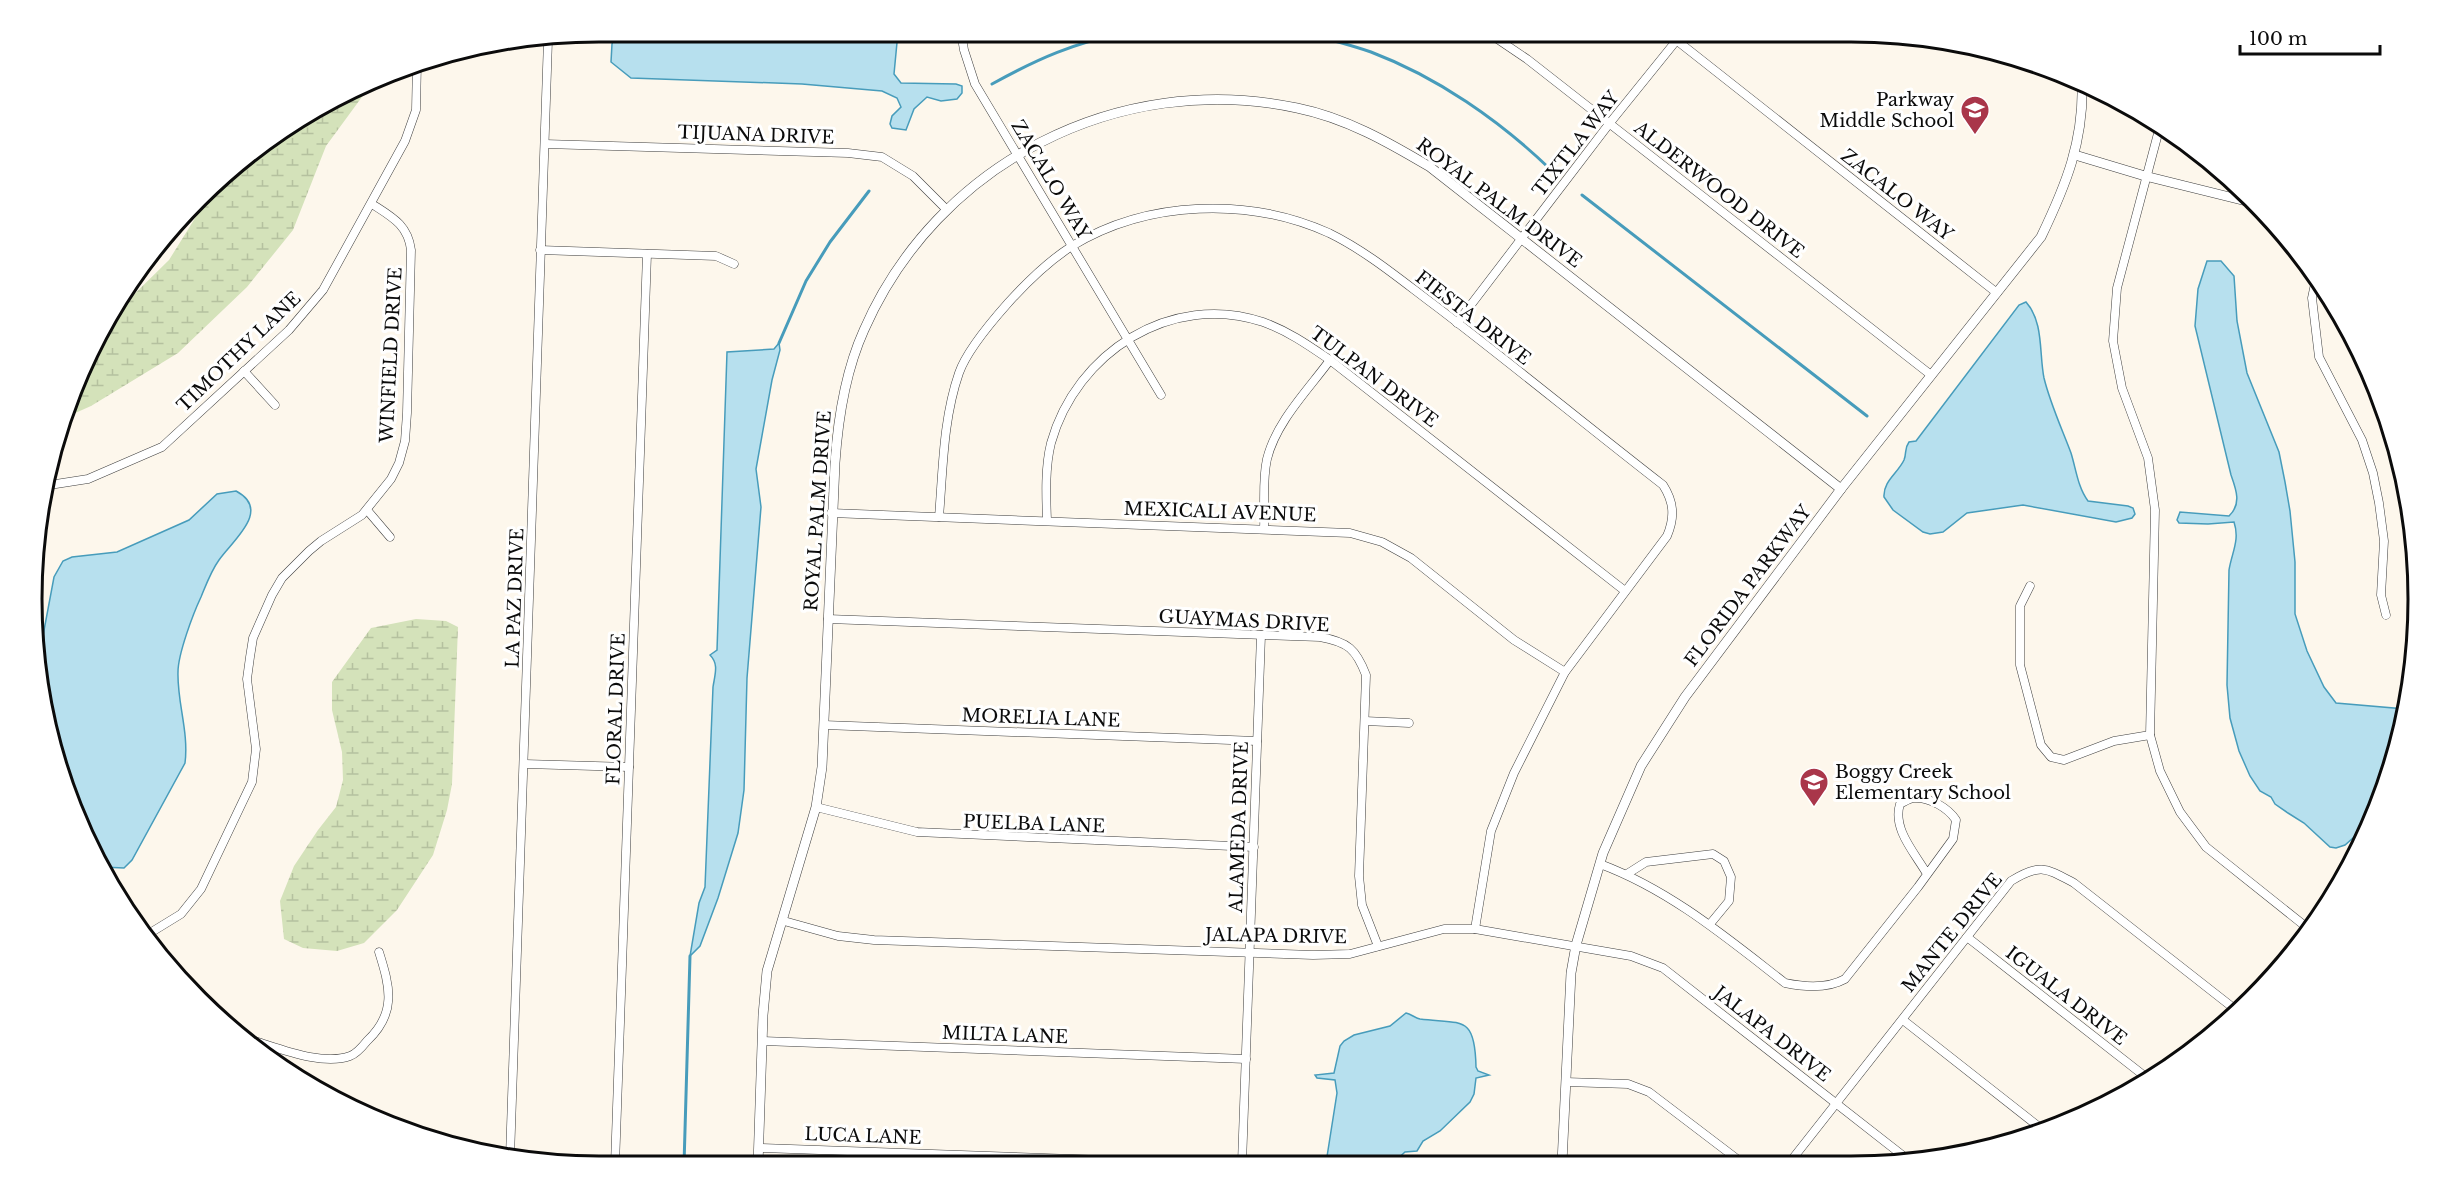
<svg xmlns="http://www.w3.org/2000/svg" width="2450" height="1198" font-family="'Libre Baskerville',serif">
  <defs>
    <pattern id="wetland-marsh" width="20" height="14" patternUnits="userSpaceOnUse" patternTransform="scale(1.5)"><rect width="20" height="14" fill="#d4e2ba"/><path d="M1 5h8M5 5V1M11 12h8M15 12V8" fill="none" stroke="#b5c19f"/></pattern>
  </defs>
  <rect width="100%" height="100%" fill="#fdf7ec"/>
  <!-- wetland -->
  <g fill="url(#wetland-marsh)">
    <path d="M370,86l-44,60 -33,84 -46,57 -69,66 -87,53 -27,12 11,-36 33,-62 61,-60 38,-61 46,-50z"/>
    <path d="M416,619l30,2 12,6 -6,157 -5,26 -14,45 -36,55 -33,33 -27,8 -34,-3 -19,-9 -4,-38 14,-35 24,-36 18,-23 7,-27 -1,-28 -10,-42v-28l39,-54z"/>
  </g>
  <!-- water -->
  <g fill="#b7e0ee" stroke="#479cbb" stroke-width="1.5">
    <path d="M616,32h282l-4,42 7,9 55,1 6,2v7l-5,6 -16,2 -14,-4 -13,12 -8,21 -14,-2 -2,-4 2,-8 9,-9 -4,-9 -15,-7 -80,-7 -171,-6 -20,-16 1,-18z"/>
    <path d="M2207,261h14l13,15 3,45 10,52 32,79 6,30 5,29 5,51v52l12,37 17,36 12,16 69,6 -6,37 -29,77 -25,22 -9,3 -6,-1 -26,-24 -16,-10 -13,-9 -4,-7 -11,-6 -10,-15 -11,-25 -9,-33 -3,-33 2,-115c3,-18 11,-30 5,-48l-26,2 -29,-1 -2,-3 3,-8 49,4c13,-12 7,-27 2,-41l-36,-149 3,-37z"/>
    <path d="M2026,302c18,20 13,52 18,76 6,25 18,51 27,75 5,16 7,35 17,48l40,5 5,2 2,6 -3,4 -16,4 -93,-17 -56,8 -24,19 -13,2 -7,-2 -30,-22 -9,-13c-1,-16 14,-24 20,-37 3,-8 0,-11 5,-18l7,-1 103,-136z"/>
    <path d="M779,343l1,7 -8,30 -16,89 5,38 -14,171 -3,112 -6,43 -20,65 -18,48 -10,10 9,-53 6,-16 8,-200c2,-13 6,-23 -3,-32l7,-5 10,-298 47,-3z"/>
    <path d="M236,491c36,19 -3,49 -17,69 -8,11 -13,25 -18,37 -8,17 -23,57 -23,75 -1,30 11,60 7,91l-53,97 -8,8 -22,-1 -12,-17 -54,-177 18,-96 9,-16 9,-4 45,-5 72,-32 28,-26z"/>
    <path d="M1406,1013c5,1 9,5 14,6 43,5 55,-4 56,48l2,4 11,4 -13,3 -2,16 -4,8 -30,29 -17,10 -6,10 -12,1 -12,11h-67l11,-70 -2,-13 -18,-2 -2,-3 19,-2 6,-27 4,-5 10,-6 36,-9z"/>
  </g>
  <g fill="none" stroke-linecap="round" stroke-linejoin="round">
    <!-- stream -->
    <g stroke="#479cbb" stroke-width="3">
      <path d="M1300,32c24,6 48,12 71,20 66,25 128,68 179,117"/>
      <path d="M992,84c47,-26 82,-41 135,-52"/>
      <path d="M1582,195l285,221"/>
      <path d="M779,343l27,-62 24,-39 39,-51"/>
      <path d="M684,1165l6,-209"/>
    </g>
    <!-- minor casing -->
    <g stroke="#3e3e3e" stroke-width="9">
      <g id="minor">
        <path d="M961,32l3,18 11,34 186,311"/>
        <path d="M1487,32l40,27 404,316"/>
        <path d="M1666,32l331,261"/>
        <path d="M2160,126l-43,162 -4,53 9,47 26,70 7,52 -5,225 10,36 20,41 26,35 104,83"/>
        <path d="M545,144l303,9 34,4 31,19 33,33"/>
        <path d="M540,250l176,6 18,8"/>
        <path d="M2316,279l-4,19 7,59 43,83 11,33 6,30 5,38 -3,54 5,20"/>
        <path d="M1457,323l152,-199 67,-83"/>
        <path d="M244,371l31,34"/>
        <path d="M43,486l45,-7 74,-32 127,-117 34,-40 82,-149 11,-31 1,-48"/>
        <path d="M367,510l23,27"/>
        <path d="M831,513l519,20 32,9 29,16 103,82 51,32"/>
        <path d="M939,517c4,-48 4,-98 20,-144 8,-23 33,-52 49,-70 19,-21 39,-41 64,-57 76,-46 177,-49 257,-13 39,19 73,48 108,74 76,58 150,119 226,178 11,17 12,32 4,51l-102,136 -51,101 -23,58 -16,98"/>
        <path d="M1047,520c-1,-25 -2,-53 4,-77 25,-90 120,-152 212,-121 25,9 45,23 67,38l295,231"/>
        <path d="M1264,529c1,-23 -2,-48 3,-70 9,-37 41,-69 63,-99"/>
        <path d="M2030,586l-10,20v59l21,80 10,12 13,3 50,-19 36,-6"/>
        <path d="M828,619l492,18c28,5 36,12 46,38l-7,201 3,29 16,41"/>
        <path d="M1365,721l44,2"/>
        <path d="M824,725l433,16"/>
        <path d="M525,764l104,3"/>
        <path d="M816,807l101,25 337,15"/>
        <path d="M1600,864c70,26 127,74 185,119 19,4 42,6 60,-4l73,-92 35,-48 3,-19c-8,-12 -26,-23 -42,-22 -4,0 -10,4 -14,6 -8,25 15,49 27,70"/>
        <path d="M1627,874l19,-12 67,-8 11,7 7,16 -2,24 -19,23"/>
        <path d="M784,921l54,15 36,4 439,15 37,-1 94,-25h31l156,27 32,12 248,194"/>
        <path d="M150,933l31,-19 20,-25 51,-107 4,-33 -9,-70 3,-22 3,-19 19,-43 10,-17 27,-27 12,-10 41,-26 29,-36 8,-16 6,-22 2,-28 4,-163c-3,-25 -19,-33 -39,-46"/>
        <path d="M1967,937l180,141"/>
        <path d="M1903,1020l140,110"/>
        <path d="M255,1041c26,8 68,25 95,15 6,-2 13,-10 17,-15 30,-28 23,-54 12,-89"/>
        <path d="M763,1041l483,18"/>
        <path d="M1566,1082l62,2 21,8 92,70"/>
        <path d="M759,1148l460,16"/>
        <path d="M510,1157l38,-1117"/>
        <path d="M1790,1162l221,-281c29,-18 35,-13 63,2l162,127"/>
        <path d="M1242,1163l19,-528"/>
        <path d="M615,1165l32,-911"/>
      </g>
    </g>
    <!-- tertiary casing -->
    <g stroke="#3e3e3e" stroke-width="10">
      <g id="tertiary">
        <path d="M2075,155l70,21 109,27"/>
        <path d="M1562,1163l9,-190 5,-28 27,-92 38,-87 44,-69 156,-208 200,-252c25,-52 43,-96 41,-155"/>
        <path d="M758,1165l5,-150 4,-44 49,-164 6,-40 13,-304c3,-45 10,-91 29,-133 73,-167 255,-260 433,-222 49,10 91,34 133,59l411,322"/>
      </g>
    </g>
    <!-- minor -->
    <use href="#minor" stroke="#fff" stroke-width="8"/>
    <!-- tertiary -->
    <use href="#tertiary" stroke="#fff" stroke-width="9"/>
  </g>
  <!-- icons -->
  <defs>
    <g id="school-pin" transform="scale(1.5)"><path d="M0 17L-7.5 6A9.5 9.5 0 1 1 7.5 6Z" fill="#a9364a" stroke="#fff"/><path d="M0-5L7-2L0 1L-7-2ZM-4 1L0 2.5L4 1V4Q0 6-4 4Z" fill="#fff"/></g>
  </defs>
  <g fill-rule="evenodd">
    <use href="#school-pin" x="1975" y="110"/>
    <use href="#school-pin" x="1814" y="782"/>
  </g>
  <g text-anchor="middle" stroke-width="6" stroke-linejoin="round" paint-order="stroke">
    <!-- poi labels -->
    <g font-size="18" fill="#0b0b0b" stroke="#fff" text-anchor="end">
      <text x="1954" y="106">Parkway<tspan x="1954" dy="21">Middle School</tspan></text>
      <text x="1835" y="778" text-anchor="start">Boggy Creek<tspan x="1835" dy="21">Elementary School</tspan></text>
    </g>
    <!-- street labels -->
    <g font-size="18" fill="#0b0b0b" stroke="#fff">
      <text transform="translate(756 135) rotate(2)" y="6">TIJUANA DRIVE</text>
      <text transform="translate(1576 144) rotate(-52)" y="6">TIXTLA WAY</text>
      <text transform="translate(1051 180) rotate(59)" y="6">ZACALO WAY</text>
      <text transform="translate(1719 190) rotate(38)" y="6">ALDERWOOD DRIVE</text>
      <text transform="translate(1897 195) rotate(38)" y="6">ZACALO WAY</text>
      <text transform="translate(1499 203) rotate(37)" y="6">ROYAL PALM DRIVE</text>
      <text transform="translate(1473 318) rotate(38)" y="6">FIESTA DRIVE</text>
      <text transform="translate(239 352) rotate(-44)" y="6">TIMOTHY LANE</text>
      <text transform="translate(391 355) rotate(-87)" y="6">WINFIELD DRIVE</text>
      <text transform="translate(1374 377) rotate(37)" y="6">TULPAN DRIVE</text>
      <text transform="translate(818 511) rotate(-86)" y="6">ROYAL PALM DRIVE</text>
      <text transform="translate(1220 512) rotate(2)" y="6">MEXICALI AVENUE</text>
      <text transform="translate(1748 586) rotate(-53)" y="6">FLORIDA PARKWAY</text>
      <text transform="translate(515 598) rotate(-88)" y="6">LA PAZ DRIVE</text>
      <text transform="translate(1244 621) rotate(3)" y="6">GUAYMAS DRIVE</text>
      <text transform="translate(616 709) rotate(-88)" y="6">FLORAL DRIVE</text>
      <text transform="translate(1041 718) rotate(2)" y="6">MORELIA LANE</text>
      <text transform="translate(1034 824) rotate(2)" y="6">PUELBA LANE</text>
      <text transform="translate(1239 827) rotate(-88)" y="6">ALAMEDA DRIVE</text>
      <text transform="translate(1952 933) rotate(-51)" y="6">MANTE DRIVE</text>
      <text transform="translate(1276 936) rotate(1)" y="6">JALAPA DRIVE</text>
      <text transform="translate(2066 996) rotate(38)" y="6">IGUALA DRIVE</text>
      <text transform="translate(1772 1034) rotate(38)" y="6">JALAPA DRIVE</text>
      <text transform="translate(1005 1035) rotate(2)" y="6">MILTA LANE</text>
      <text transform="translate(863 1136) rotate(2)" y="6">LUCA LANE</text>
    </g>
  </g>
  <!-- crop -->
  <path d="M0 0H2450V1198H0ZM599 42H1851A557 557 0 0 1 2408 599V599A557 557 0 0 1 1851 1156H599A557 557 0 0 1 42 599V599A557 557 0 0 1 599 42Z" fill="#fff" fill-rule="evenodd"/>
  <path fill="none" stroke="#0b0b0b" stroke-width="3" d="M599 42H1851A557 557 0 0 1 2408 599V599A557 557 0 0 1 1851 1156H599A557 557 0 0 1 42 599V599A557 557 0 0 1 599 42Z"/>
  <!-- scale -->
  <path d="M2240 45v9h140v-9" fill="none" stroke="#0b0b0b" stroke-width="3"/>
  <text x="2249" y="45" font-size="18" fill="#0b0b0b" stroke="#ffffff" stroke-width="4.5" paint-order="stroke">100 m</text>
</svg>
